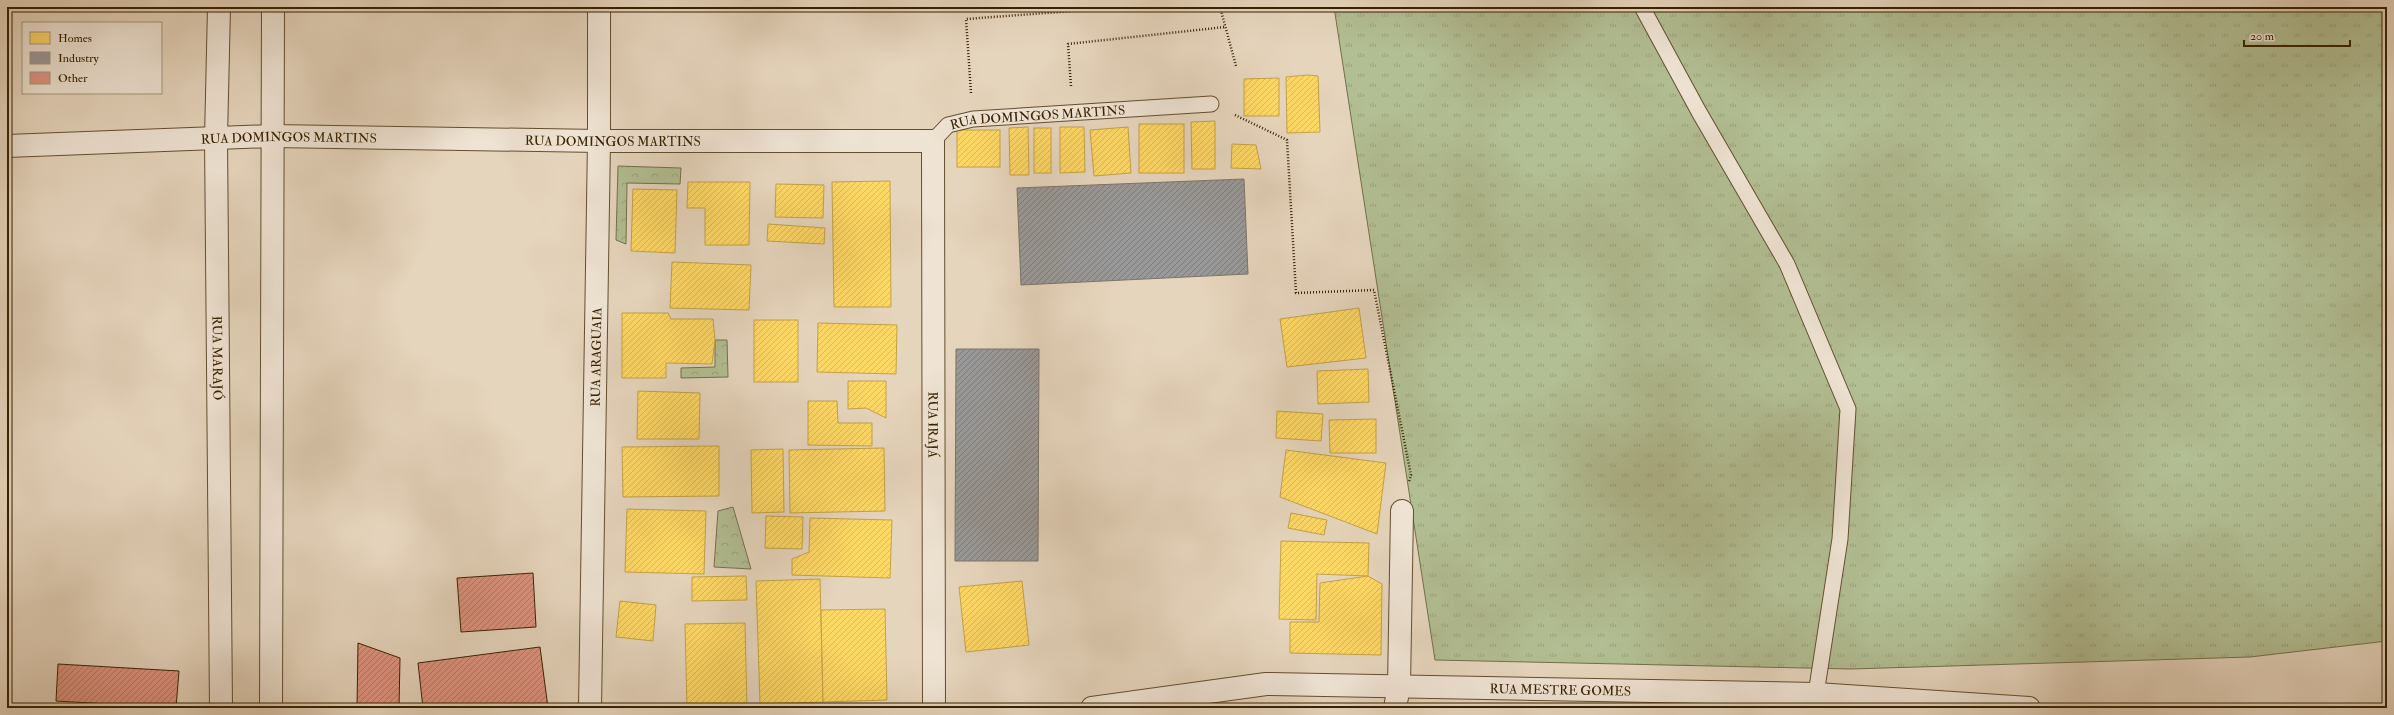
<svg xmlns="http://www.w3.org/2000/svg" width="2394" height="715" font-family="'IM FELL Double Pica',serif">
  <defs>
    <pattern id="forest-crowns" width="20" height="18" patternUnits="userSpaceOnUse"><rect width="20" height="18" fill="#b2be93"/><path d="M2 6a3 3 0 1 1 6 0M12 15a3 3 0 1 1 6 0" fill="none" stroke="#9aa37d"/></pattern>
    <pattern id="park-tufts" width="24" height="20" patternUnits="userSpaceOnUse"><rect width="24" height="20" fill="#b2be93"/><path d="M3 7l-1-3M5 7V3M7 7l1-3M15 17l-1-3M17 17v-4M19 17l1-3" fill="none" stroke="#9aa37d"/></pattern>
    <pattern id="homes-hatch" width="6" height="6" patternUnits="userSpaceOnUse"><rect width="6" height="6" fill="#ffd966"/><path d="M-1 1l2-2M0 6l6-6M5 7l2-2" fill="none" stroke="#dbba57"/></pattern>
    <pattern id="industry-hatch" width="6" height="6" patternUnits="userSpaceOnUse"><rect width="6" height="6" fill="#999"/><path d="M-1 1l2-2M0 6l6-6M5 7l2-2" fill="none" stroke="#7e7c7a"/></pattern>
    <pattern id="building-hatch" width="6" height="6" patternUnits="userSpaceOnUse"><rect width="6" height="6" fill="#df9482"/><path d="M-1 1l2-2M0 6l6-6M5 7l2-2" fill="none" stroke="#b67868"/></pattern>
  </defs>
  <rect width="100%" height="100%" fill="#e6d5bd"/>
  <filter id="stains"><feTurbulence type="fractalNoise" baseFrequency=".005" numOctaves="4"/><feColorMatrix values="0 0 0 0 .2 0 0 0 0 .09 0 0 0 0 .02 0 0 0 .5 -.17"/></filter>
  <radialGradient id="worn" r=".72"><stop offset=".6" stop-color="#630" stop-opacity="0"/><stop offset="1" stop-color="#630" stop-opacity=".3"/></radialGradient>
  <!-- forest -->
  <g fill="url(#forest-crowns)" stroke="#74704a">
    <path d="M618,166l63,2 -1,16 -53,-1 -1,61 -10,-4z"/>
    <path d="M715,340h12l1,37 -47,1v-10l34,-1z"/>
    <path d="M733,507l18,62 -37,-2 4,-56z"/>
  </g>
  <!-- park -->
  <path fill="url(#park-tufts)" stroke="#74704a" d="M1334,7h1053v634l-137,16 -399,12 -416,-9z"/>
  <!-- homes -->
  <g fill="url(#homes-hatch)" stroke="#c3a247">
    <path d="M1308,75l10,1 2,56 -33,1 -1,-56z"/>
    <path d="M1279,78v38h-35v-37z"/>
    <path d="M1215,121v48h-23l-1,-47z"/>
    <rect x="1139" y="124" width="45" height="49"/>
    <path d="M1028,127l1,48h-19l-1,-47z"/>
    <path d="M1060,127h24l1,45 -25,1z"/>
    <path d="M1128,127l3,46 -37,3 -4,-46z"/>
    <rect x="1034" y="128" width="17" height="45"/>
    <rect x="957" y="130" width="43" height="37"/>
    <path d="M1232,144l24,1 5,24 -30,-1z"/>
    <path d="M890,181l1,126h-57l-2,-125z"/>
    <path d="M688,182h62l-1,63h-44v-37h-18z"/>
    <path d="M776,184l48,1 -1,33 -48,-1z"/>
    <path d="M633,189l44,1 -2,63 -44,-2z"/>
    <path d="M768,224l57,4 -1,16 -57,-3z"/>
    <path d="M672,262l79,3 -2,45 -79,-2z"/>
    <path d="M1359,308l7,50 -79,9 -7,-48z"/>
    <path d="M622,313h46l3,6h42l2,21 -3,24 -46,-1v15h-44z"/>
    <rect x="754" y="320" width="44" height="62"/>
    <path d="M818,323l79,2 -1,49 -79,-2z"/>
    <path d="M1368,369l1,33 -51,2 -1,-33z"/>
    <path d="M848,381h38v37l-20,-10 -18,1z"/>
    <path d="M638,391l62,2 -1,46h-62z"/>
    <path d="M808,401h29l1,22h34v23l-64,-1z"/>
    <path d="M1277,411l46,3 -2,27 -45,-3z"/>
    <path d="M1376,419v34h-46l-1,-33z"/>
    <path d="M719,446v50l-96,1 -1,-50z"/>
    <path d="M884,448l1,63 -95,2 -1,-63z"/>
    <path d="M783,449l1,63 -32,1 -1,-63z"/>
    <path d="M1286,450l100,13 -9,71 -97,-37z"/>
    <path d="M627,509l79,2 -2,63 -79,-2z"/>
    <path d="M1291,513l36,7 -3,15 -36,-7z"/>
    <path d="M766,516l37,1 -1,32 -37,-1z"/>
    <path d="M810,518l82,2 -2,58 -98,-3v-16l17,-7z"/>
    <path d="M1281,541l88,2 -1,33 -51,-2 -1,46 -37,-1z"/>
    <path d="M746,576l1,24 -55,1v-24z"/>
    <path d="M1368,576l14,8 -1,71 -91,-2v-31h29l1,-39z"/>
    <path d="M820,579l3,123 -63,2 -4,-123z"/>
    <path d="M1022,581l7,64 -63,7 -7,-65z"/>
    <path d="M620,601l36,4 -3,36 -37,-4z"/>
    <path d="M885,609l2,91 -64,2 -2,-92z"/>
    <path d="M745,623l2,85h-60l-2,-84z"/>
  </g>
  <!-- industry -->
  <g fill="url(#industry-hatch)" stroke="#7c756b">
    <path d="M1244,179l4,95 -227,11 -4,-97z"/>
    <path d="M956,349h83l-1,212h-83z"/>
  </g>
  <!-- building -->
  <g fill="url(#building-hatch)" stroke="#372100">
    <path d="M533,573l3,54 -75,5 -4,-54z"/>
    <path d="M358,643l42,15 -1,50h-42z"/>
    <path d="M540,647l8,61h-125l-5,-45z"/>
    <path d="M58,664l121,7 -3,37 -120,-7z"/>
  </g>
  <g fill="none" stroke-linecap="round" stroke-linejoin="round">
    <!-- service casing -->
    <g stroke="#634e2f" stroke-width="17">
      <g id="service">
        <path d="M1642,7l57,105 88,152 61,145 -8,130 -24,155"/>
        <path id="s1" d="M933,141l15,-16 25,-6 238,-15"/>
      </g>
    </g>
    <!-- minor casing -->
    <g stroke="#634e2f" stroke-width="24">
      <g id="minor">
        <path id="s2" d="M219,7l-3,131 5,570"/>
        <path id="s3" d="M7,146l265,-10 327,5h334l1,567"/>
        <path d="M271,708l2,-701"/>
        <path id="s4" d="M590,708l9,-567v-134"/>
        <path id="s5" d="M1092,708l174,-24 550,10 213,14"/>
        <path d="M1395,708l4,-22 3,-175"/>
      </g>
    </g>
    <!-- path -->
    <g stroke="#372100" stroke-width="2.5" stroke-dasharray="1 2" stroke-linecap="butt">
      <path d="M1220,7l16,59"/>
      <path d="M1071,86l-3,-42 157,-17"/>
      <path d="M971,93l-5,-74 160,-12"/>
      <path d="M1235,115l52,25 9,153 78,-3 37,185 -2,7"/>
    </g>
    <!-- service -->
    <use href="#service" stroke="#efe4d4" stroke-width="15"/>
    <!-- minor -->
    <use href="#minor" stroke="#efe4d4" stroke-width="22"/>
  </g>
  <g text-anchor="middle" stroke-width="4" stroke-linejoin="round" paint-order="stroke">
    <!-- street labels -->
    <g font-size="13" fill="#372100" stroke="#efe4d4">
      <text dy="5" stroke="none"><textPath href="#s1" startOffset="112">RUA DOMINGOS MARTINS</textPath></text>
      <text dy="5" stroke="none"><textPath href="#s3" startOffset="282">RUA DOMINGOS MARTINS</textPath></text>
      <text dy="5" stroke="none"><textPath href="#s3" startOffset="606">RUA DOMINGOS MARTINS</textPath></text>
      <text dy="5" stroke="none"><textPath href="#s2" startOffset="351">RUA MARAJÓ</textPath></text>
      <text dy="5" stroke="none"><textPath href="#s4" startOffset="351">RUA ARAGUAIA</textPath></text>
      <text dy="5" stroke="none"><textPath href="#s3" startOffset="1210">RUA IRAJÁ</textPath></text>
      <text dy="5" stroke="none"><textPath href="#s5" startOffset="470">RUA MESTRE GOMES</textPath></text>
    </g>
  </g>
  <!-- margin -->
  <rect width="2394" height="715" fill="none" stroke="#e6d5bd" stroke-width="24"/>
  <rect x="8" y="8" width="2378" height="699" fill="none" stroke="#372100" stroke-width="2"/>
  <rect x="12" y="12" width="2370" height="691" fill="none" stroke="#372100"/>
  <!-- legend -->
  <rect x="22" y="22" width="140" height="72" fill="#efe4d4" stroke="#a5967f"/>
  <rect x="30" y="32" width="20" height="12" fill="#ffd966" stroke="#a5967f"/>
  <text x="58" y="42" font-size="12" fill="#372100">Homes</text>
  <rect x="30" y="52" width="20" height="12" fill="#999999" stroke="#a5967f"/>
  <text x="58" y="62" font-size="12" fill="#372100">Industry</text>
  <rect x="30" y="72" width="20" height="12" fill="#df9482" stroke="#a5967f"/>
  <text x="58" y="82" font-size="12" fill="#372100">Other</text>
  <!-- scale -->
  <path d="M2244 40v6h106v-6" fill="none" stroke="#372100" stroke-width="2"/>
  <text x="2250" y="40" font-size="12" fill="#372100" stroke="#efe4d4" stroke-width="3" paint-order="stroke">20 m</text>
  <rect width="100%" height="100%" filter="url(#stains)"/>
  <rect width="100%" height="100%" fill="url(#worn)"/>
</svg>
